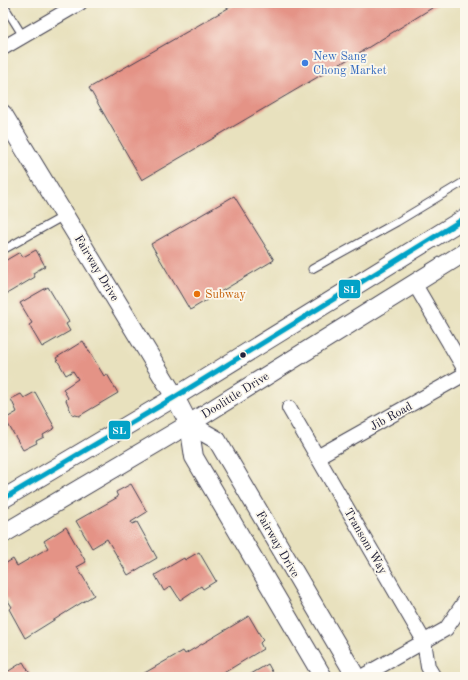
<svg xmlns="http://www.w3.org/2000/svg" width="468" height="680" font-family="'Old Standard TT',serif">
  <rect width="100%" height="100%" fill="#fbf7ec"/>
  <filter id="ink" filterUnits="userSpaceOnUse"><feTurbulence type="fractalNoise" baseFrequency=".025" numOctaves="2"/><feDisplacementMap in="SourceGraphic" scale="8" xChannelSelector="R" yChannelSelector="G"/><feConvolveMatrix kernelMatrix="1 2 1 2 8 2 1 2 1" color-interpolation-filters="sRGB"/></filter>
  <filter id="wash" filterUnits="userSpaceOnUse"><feTurbulence type="fractalNoise" baseFrequency=".012" numOctaves="4" result="noise"/><feDisplacementMap in="SourceGraphic" scale="16" xChannelSelector="R" yChannelSelector="G"/><feGaussianBlur stdDeviation="0.9" result="paint"/><feColorMatrix in="noise" values="0 0 0 0 0 0 0 0 0 0 0 0 0 0 0 0 0 1.4 0 .05"/><feComposite in="paint" operator="in"/></filter>
  <g filter="url(#wash)">
    <rect width="100%" height="100%" fill="#e8e1be"/>
    <g id="blocks">
      <!-- building -->
      <g fill="#e49386">
        <path d="M237,3h203l-71,44 -227,133 -53,-92z"/>
        <path d="M234,196l40,64 -84,50 -39,-66z"/>
        <path d="M36,250l9,16 -12,7 2,4 -32,19v-34l17,-10 3,5z"/>
        <path d="M48,287l21,35 -3,2 4,7 -28,16 -13,-22 3,-2 -12,-20z"/>
        <path d="M83,341l21,35 3,-2 11,19 -39,23 -7,-2 -6,-14 2,-2 -5,-9 15,-10 -5,-8 -7,4 -10,-17z"/>
        <path d="M35,392l20,36 -12,7 1,2 -8,4 1,2 -14,7 -18,-31 12,-7 -6,-13 10,-5 3,4z"/>
        <path d="M131,484l16,28 -16,10 1,2 5,-2 20,36 -29,17 -21,-36 -15,9 -16,-27 42,-24 -2,-5z"/>
        <path d="M66,527l20,35 -9,5 17,28 -69,43 -16,-29 3,-2 -9,-14v-28l10,-6 4,7 31,-18 -4,-7z"/>
        <path d="M199,552l17,29 -13,8 -2,-3 -21,14 -9,-14 -7,5 -9,-16 29,-17 1,2z"/>
        <path d="M249,616l14,24 -3,3 3,6 -46,28h-75l-1,-2 42,-24 2,3z"/>
        <path d="M23,662l9,15h-26l-2,-3z"/>
        <path d="M268,664l7,13h-29z"/>
      </g>
    </g>
  </g>
  <g filter="url(#ink)">
    <use href="#blocks" fill-opacity="0" stroke="#403f4f" stroke-width="1"/>
    <g fill="none" stroke-linecap="round" stroke-linejoin="round">
      <!-- service casing -->
      <g stroke="#403f4f" stroke-width="9">
        <g id="service">
          <path d="M3,4l20,32"/>
          <path d="M3,250l61,-34"/>
          <path d="M312,269l85,-47 68,-41"/>
        </g>
      </g>
      <!-- minor casing -->
      <g stroke="#403f4f" stroke-width="16">
        <g id="minor">
          <path d="M3,48l77,-45"/>
          <path d="M414,283l51,87"/>
          <path d="M289,408l135,233 4,26 6,10"/>
          <path d="M317,457l148,-83"/>
          <path d="M361,677l85,-48 19,-28"/>
        </g>
      </g>
      <!-- tertiary casing -->
      <g stroke="#403f4f" stroke-width="20">
        <g id="tertiary">
          <path d="M3,114l172,283 14,27 5,33 129,220"/>
          <path d="M189,424l28,16 139,237"/>
          <path d="M3,499l172,-102 290,-179"/>
          <path d="M3,534l186,-110 276,-172"/>
        </g>
      </g>
      <!-- service -->
      <use href="#service" stroke="#fff" stroke-width="7"/>
      <!-- minor -->
      <use href="#minor" stroke="#fff" stroke-width="14"/>
      <!-- tertiary -->
      <use href="#tertiary" stroke="#fff" stroke-width="18"/>
      <!-- bus-1 casing -->
      <g stroke="#fbf7ec" stroke-width="8">
        <path id="bus-1" d="M3,499l172,-102 290,-179"/>
      </g>
      <!-- bus-1 -->
      <use href="#bus-1" stroke="#02a2c7" stroke-width="5"/>
    </g>
  </g>
  <!-- markers -->
  <circle fill="#3f7fe0" stroke="#fbf7ec" stroke-width="1.5" cx="305" cy="63" r="4"/>
  <circle fill="#e8710a" stroke="#fbf7ec" stroke-width="1.5" cx="197" cy="294" r="4"/>
  <circle fill="#22223b" stroke="#fbf7ec" stroke-width="1.5" cx="243" cy="355" r="3.5"/>
  <g text-anchor="middle" stroke-width="3.5" stroke-linejoin="round" paint-order="stroke">
    <!-- shop labels -->
    <g font-size="12" fill="#366cbe" stroke="#fbf7ec" text-anchor="start">
      <text x="313" y="60">New Sang<tspan x="313" dy="14">Chong Market</tspan></text>
    </g>
    <!-- street labels -->
    <g font-size="12" fill="#22223b" stroke="#fbf7ec">
      <text transform="translate(97 268) rotate(59)" y="4">Fairway Drive</text>
      <text transform="translate(235 395) rotate(-32)" y="4">Doolittle Drive</text>
      <text transform="translate(391 416) rotate(-29)" y="4">Jib Road</text>
      <text transform="translate(366 541) rotate(60)" y="4">Transom Way</text>
      <text transform="translate(278 544) rotate(60)" y="4">Fairway Drive</text>
    </g>
    <!-- food labels -->
    <g font-size="12" fill="#c56008" stroke="#fbf7ec" text-anchor="start">
      <text x="205" y="298">Subway</text>
    </g>
  </g>
  <g stroke="#fbf7ec" stroke-width="1.5">
    <rect x="338" y="279" width="23" height="20" rx="4" fill="#02a2c7"/>
    <rect x="108" y="420" width="23" height="20" rx="4" fill="#02a2c7"/>
  </g>
  <g font-size="11" text-anchor="middle" font-weight="bold" fill="#fff">
    <text x="350" y="293">SL</text>
    <text x="119" y="434">SL</text>
  </g>
  <!-- margin -->
  <rect width="468" height="680" fill="none" stroke="#fbf7ec" stroke-width="16"/>
</svg>
